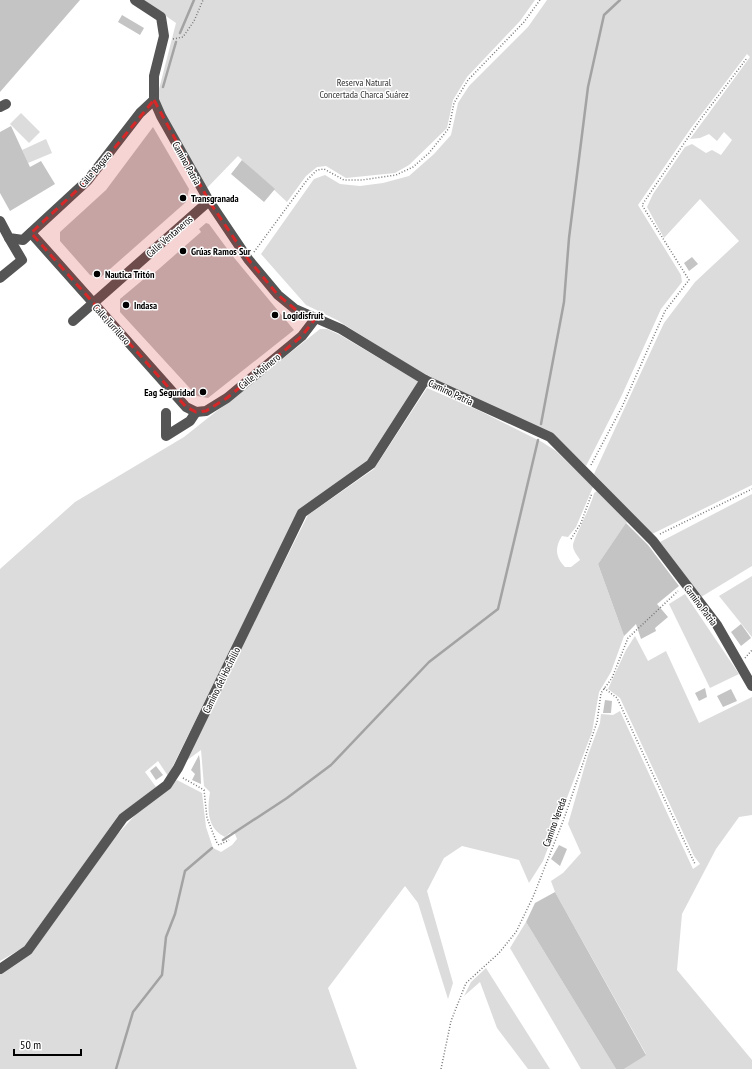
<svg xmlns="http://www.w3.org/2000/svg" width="752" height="1069" font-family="'PT Sans Narrow',sans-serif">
  <rect width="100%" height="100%" fill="#fff"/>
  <!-- green -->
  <g fill="#dcdcdc">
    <path d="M143,0h392l-15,21 -53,56 -14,23 -6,28 -38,37 -14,8 -49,5 -20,-12 -9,1 -11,9 -19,26 -49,-46 -32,33 -43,-77 -6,-15 19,-74z"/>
    <path d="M547,0h205v485l-100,49 -58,-60 70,-151 31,-41 44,-41 -39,-42 -36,39 -17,-31 6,-13 32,-47 7,-3 14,9 6,-3 9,5 11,-15 -8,-8 -7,9 -8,-7 -9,4 -10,1 60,-82 -3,-3 -56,74 -53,77 43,70 1,7 -21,27 -40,88 -35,69 -34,-32 -126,-58 -89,-56 -31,-15 -45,-51 53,-75 11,-4 15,9 20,2 23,-3 26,-7 25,-22 17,-19 7,-32 11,-17 59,-59z"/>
    <path d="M21,113l19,19 -11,11 -19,-19z"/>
    <path d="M46,139l6,14 -24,10 -6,-13z"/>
    <path d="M320,329h7l13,6 79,47 -50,80 -70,48 -131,266 -10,-15 -13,11 11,15 -38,29 -92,130 -26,15v-392l75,-67 109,-65z"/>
    <path d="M427,388l53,23 62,31 14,9 37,36 -17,40 -8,10 -6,-1c-8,12 -6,22 3,31h6l9,-7c-2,-4 -7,-9 -7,-14 -1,-5 19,-41 21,-53l3,-2 30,31 -29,42 26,72 -13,36 -12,20 -7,40 -49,129 -14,22 -10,-23 -57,-14 -18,12 -17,33 26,92 -5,16 -30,-96 -13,-17 -77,102 29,81h-357v-95l33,-23 73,-104 30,-33 41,-34 25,13 4,34 7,21 8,4 11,-7 5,-6 -2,-5 -5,-1 -5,4c-18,-9 -18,-27 -15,-45l-6,-6 -3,-36 -15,11 40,-83 82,-163 66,-46z"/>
    <path d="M752,494v72l-51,31 -41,-55z"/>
    <path d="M752,576v61l-33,-41z"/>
    <path d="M685,594l54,80 -29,14 -41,-84z"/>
    <path d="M635,636l13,25 18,-10 33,72 53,-26v118l-13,2 -23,32 -34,65 -5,56 75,90v9h-128l22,-15 -91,-162 -4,-11 12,-8 18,-20 -13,-29 20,-69 12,-32 1,-9 12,1 7,-4 73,158 7,-5 -6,-8 -74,-158 -12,-9 18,-39z"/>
    <path d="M526,922l90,147h-35l-71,-121z"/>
    <path d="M486,968l64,101h-22l-31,-41 -17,-46 -16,14 7,-14z"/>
  </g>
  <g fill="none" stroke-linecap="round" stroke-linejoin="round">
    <!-- stream -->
    <g stroke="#a3a3a3" stroke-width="2.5">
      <path d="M180,33l14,-33"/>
      <path d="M163,87l13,-45"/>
      <path d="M541,424l23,-122 5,-64 19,-151 16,-72 16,-15"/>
      <path d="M223,840l64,-42 44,-33 98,-103 69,-53 40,-169"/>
      <path d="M116,1069l17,-57 29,-37 4,-38 9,-23 10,-43 27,-23"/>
    </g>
  </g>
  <!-- building -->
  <g fill="#c4c4c4">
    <path d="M0,0h80l-80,92z"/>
    <path d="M122,15l22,13 -4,7 -22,-13z"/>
    <path d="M11,126l19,41 11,-6 14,23 -45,27 -10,-18v-61z"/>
    <path d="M153,127l36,62 -3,13 -85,75 -11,-2 -30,-34v-9l46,-42z"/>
    <path d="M242,160l33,29 -11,13 -33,-28z"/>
    <path d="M206,223l3,1 22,30 63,76 -86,68 -11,-2 -77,-84v-13l31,-26 1,2 49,-43 -2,-3z"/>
    <path d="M692,257l6,7 -9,7 -5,-8z"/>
    <path d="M626,523l22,22 31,41 -22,18 11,13 -13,11 1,3 -15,8 -5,-15 -12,12 -26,-72z"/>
    <path d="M741,624l10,14 -10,8 -10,-14z"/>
    <path d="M705,688l2,9 -8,4 -4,-8z"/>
    <path d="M731,689l6,12 -14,6 -6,-11z"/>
    <path d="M605,700l7,1 -1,12h-8z"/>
    <path d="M199,755l1,6 1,23 -9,-4 3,-6 -4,-4z"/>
    <path d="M156,766l7,9 -7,5 -6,-9z"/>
    <path d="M559,845l8,4 -7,17 -9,-7z"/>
    <path d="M555,892l91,163 -22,14h-8l-90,-147 9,-19z"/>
  </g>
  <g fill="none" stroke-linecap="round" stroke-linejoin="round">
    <!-- path -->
    <g stroke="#777" stroke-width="1.5" stroke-dasharray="1 2" stroke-linecap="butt">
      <path d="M173,39l10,-2 11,-16 9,-21"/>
      <path d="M254,252l53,-72 10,-10 7,-1 20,11h18l34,-5 17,-8 16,-14 20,-25 5,-25 14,-23 56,-58 16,-22"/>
      <path d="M591,465l31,-58 43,-96 24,-31 -47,-75 58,-85 47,-62"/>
      <path d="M660,534l92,-45"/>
      <path d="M571,539l10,-16 11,-30"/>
      <path d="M745,658l7,-8"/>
      <path d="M604,688l13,10 78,166"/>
      <path d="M183,778l21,12 3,28 10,25 2,2 10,-5"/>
      <path d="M441,1069l10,-48 15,-38 33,-30 17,-21 17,-35 32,-81 32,-94 4,-29 11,-15 16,-40 50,-47"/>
    </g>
    <!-- minor -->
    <g stroke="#555" stroke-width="10">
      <path d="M135,0l26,17 3,19 -10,40v24l7,16 48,85 39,58 30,36 17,14 46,20 84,51 125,57 103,104 64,84 35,61"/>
      <path d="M0,107l6,-3"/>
      <path d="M0,221l9,17 14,2 65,-60 52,-67 14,-13"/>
      <path d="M31,233l155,174 10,5"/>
      <path d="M0,278l22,-18 -13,-22"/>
      <path d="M73,321l136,-120"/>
      <path d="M196,412l10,-1 21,-13 75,-62 13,-17"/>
      <path d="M166,413v23l24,-15 6,-9"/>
      <path d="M0,969l28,-19 95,-132 44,-33 11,-17 124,-255 69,-49 54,-84"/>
    </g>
  </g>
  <!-- marked area -->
  <path fill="#d62828" fill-opacity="0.2" stroke="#d62828" stroke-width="3" stroke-dasharray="8 5" stroke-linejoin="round" d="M154,100l55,101 39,58 30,36 17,14 20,10 -13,17 -75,62 -21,13 -10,1 -10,-5 -155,-174 57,-53z"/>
  <!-- markers -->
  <g fill="#000" stroke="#fff" stroke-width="1.5">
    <circle cx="183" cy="198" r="4"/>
    <circle cx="183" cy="251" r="4"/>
    <circle cx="97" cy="274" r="4"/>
    <circle cx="126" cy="305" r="4"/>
    <circle cx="275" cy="315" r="4"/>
    <circle cx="203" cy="392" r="4"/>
  </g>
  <g text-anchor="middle" stroke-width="3" stroke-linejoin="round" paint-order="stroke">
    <!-- park labels -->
    <g font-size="10" fill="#333" stroke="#fff">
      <text x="364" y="86">Reserva Natural<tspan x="364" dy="12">Concertada Charca Suárez</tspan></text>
    </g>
    <!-- street labels -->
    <g font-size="10" fill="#000" stroke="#fff">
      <text transform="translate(187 163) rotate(61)" y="4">Camino Patria</text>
      <text transform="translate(95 169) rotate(-50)" y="4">Calle Bagazo</text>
      <text transform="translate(169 236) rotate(-41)" y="4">Calle Ventaneros</text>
      <text transform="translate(112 324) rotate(48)" y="4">Calle Turrillero</text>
      <text transform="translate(259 371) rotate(-39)" y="4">Calle Molinero</text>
      <text transform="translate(451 392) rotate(25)" y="4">Camino Patria</text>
      <text transform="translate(701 605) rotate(53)" y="4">Camino Patria</text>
      <text transform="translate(221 680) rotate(-64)" y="4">Camino del Hocinillo</text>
      <text transform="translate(554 822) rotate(-70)" y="4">Camino Vereda</text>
    </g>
    <!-- poi labels -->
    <g font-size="10" font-weight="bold" fill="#000" stroke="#fff" text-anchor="start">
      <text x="191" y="202">Transgranada</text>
      <text x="191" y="255">Grúas Ramos Sur</text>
      <text x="105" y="278">Nautica Tritón</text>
      <text x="134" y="309">Indasa</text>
      <text x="283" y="319">Logidisfruit</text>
      <text x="195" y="396" text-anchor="end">Eag Seguridad</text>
    </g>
  </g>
  <!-- scale -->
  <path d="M14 1049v6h67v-6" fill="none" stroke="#000000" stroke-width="2"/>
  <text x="20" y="1049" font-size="12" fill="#000000" stroke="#ffffff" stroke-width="3" paint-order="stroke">50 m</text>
</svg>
